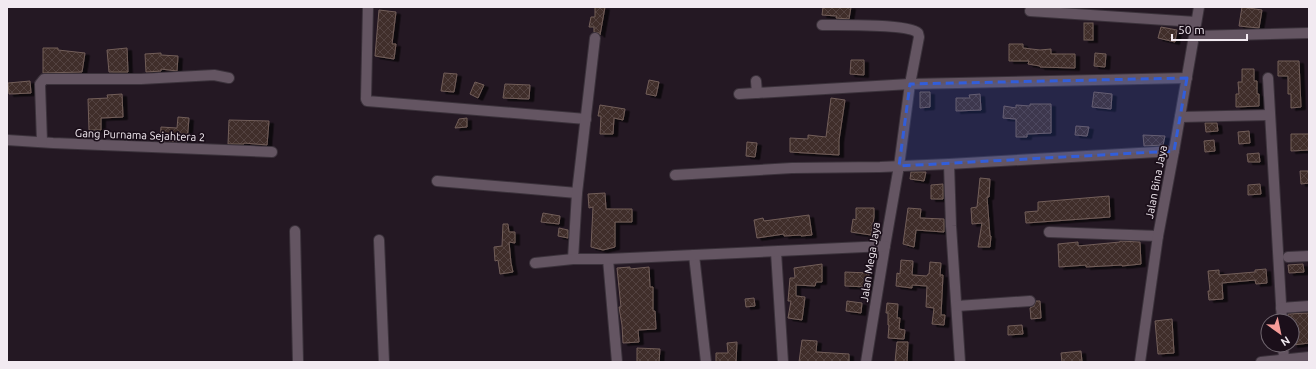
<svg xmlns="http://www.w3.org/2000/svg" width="1316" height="369" font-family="Ubuntu,sans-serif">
  <defs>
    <pattern id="building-cross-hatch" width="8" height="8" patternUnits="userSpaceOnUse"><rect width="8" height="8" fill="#402e2a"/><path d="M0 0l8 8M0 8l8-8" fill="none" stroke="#53423f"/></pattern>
    <filter id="shadow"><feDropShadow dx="4.5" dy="2.5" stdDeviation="0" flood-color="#0009"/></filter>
  </defs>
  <rect width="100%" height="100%" fill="#241823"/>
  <!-- building -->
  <g fill="url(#building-cross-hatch)" stroke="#725e59" filter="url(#shadow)">
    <path d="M595,7h10l-5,28 -1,-2 -5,-1v-5h-5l2,-10h4z"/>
    <path d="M823,7h28l-2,12 -13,-1 1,-2 -15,-1z"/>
    <path d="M1242,7l20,3 -3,18 -20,-2z"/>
    <path d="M379,10l17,2 -4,32h4l-2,15 -19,-3z"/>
    <rect x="1084" y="23" width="9" height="17"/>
    <path d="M1161,27l16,3 -2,12 -17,-4z"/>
    <path d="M1009,44h14v4l17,2 11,-1v5h24v14l-35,-1v-1l-12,-2 1,-3h-20z"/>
    <path d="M43,48h15v2l27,3 -3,19 -39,1z"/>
    <path d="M127,48l1,24h-19l-2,-22z"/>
    <path d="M161,53v2l17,1 -1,15 -16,-2v2l-15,1 -1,-18z"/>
    <path d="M1095,53l11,1 -1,13 -11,-1z"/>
    <path d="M851,60h13v15l-14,-1z"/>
    <path d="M1278,61h21l2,46 -10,1v-14h-3v-18h-10z"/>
    <path d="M1242,69h12v12h3v13h2v12l-23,1v-13h3l-1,-12h4z"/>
    <path d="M444,73l13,1 -3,18 -13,-1z"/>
    <path d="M649,80l10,2 -3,14 -10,-2z"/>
    <path d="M30,81l1,12 -22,1 -1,-11z"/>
    <path d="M475,82l9,3 -6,13 -8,-4z"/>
    <path d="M505,84l25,1 -1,14 -26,-1z"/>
    <path d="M920,92h10v15l-10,1z"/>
    <path d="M1094,92l18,2 -1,15 -19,-2z"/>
    <path d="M122,94l1,23 -22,1v12h-12l-1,-31 20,-1 -1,-3z"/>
    <path d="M980,94l1,16 -25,1v-13h14l-1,-3z"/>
    <path d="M831,98l14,2 -6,40v15l-49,-3v-14l18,1v-4l18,2z"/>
    <path d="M1030,104h21v29l-24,1v3h-11v-18l-13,-1 1,-12 12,2v-3l14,1z"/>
    <path d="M600,105l25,4 -2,11 -9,-2 -1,16h-13l1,-18h-3z"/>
    <path d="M178,117l11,1 -2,24 -27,-1 1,-14 16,1z"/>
    <path d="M467,118v9l-12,1 4,-9z"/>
    <path d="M229,120l40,1 -2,24 -23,-2v1h-16z"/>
    <path d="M1205,123h12l1,8 -12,1z"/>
    <path d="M1076,126l13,1 -2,9 -12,-1z"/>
    <path d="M1249,131l1,12 -11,1 -1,-12z"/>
    <path d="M1291,134h18v16l-18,1z"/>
    <path d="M1143,135l22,1 -2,9 -19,1z"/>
    <path d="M1214,140l1,11 -10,1 -1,-11z"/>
    <path d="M747,142l10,1 -2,14 -9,-1z"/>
    <path d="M1259,153l1,9h-12l-1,-8z"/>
    <path d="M1300,171h9v12l-8,1z"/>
    <path d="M911,172h15l-2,9 -14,-2z"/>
    <path d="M980,178l10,1 -1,18h-2l3,39h1l-1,11h-12l4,-24 -10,1 -1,-16 6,-1z"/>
    <path d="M943,184v15h-12v-14z"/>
    <path d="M1260,184l1,10 -13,1v-10z"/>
    <path d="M605,193l1,16h26v13h-17v25l-12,3 -12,-3 2,-40 -4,1 -1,-14z"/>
    <path d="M1109,196l1,21 -84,6 -1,-11 13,-1v-9z"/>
    <path d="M856,208h18v9l-3,18 -20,-3 2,-13 3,1z"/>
    <path d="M908,208l13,1 -1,9 24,1v13l-28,-2 -2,17 -11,-3z"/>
    <path d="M543,213l17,3 -1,8 -18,-2z"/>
    <path d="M809,215l3,20 -11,1v-1l-17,1v-2l-27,4 -3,-18 9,-2 1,3z"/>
    <path d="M503,224h5l1,8h6v11l-6,-1 2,21 2,9 -13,2 -2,-14 -3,1 -1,-14 8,-1z"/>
    <path d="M559,228l9,2v8l-10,-2z"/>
    <path d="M1120,241l20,1 1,22 -19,2v-1l-36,2v-2l-27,2 -1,-23 20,-2v4l42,-4z"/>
    <path d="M901,260l12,1 -1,14 15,1 1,-2h1l1,-12 11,1 -1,12h3l-2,40h4l-1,10 -12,-1 2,-16 -8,-1 1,-21 -15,-1v3l-16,-2 1,-13 3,1z"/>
    <path d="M822,264v18h-6l-1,4 -19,-1v11l9,1 -3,23 -14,-2 3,-17h-3l2,-23h5l-1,-10z"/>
    <path d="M1303,264l1,8 -15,1 -1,-8z"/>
    <path d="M630,267v2l19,-2 1,20h3v24h2l1,18 -18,1 1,12 -16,1 -1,-18 -3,-18h2l-4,-39z"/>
    <path d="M1266,269l1,14 -11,1 -1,-4 -33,3 1,16 -14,1 -1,-9h2l-2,-20 11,-1v5l36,-3v-2z"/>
    <path d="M845,272l24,1 -1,14 -23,-1z"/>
    <path d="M754,298l1,8 -9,1 -1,-8z"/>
    <path d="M847,301l15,2 -1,10 -15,-2z"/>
    <path d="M1036,301h4l1,17 -10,1 -1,-11 4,-2z"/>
    <path d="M887,303l11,1 -1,14h3l-1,11 6,1 -1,9 -16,-1 1,-13h-1v-12h-2z"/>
    <path d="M1309,313v30l-16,2 -1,-25h-4v-6z"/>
    <path d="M1172,319l2,34 -16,1 -3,-33z"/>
    <path d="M1022,325l1,9 -15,1v-9z"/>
    <path d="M802,340l15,1 -1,11 33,2v8h-50z"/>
    <path d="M737,342l-1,20h-20v-9h12l-1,-10z"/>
    <path d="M897,342h11l-1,20h-12z"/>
    <path d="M637,348l23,1 -1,13h-22z"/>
    <path d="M1081,351l1,11h-20l-1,-9z"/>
  </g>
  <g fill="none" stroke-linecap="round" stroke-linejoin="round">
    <!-- street casing -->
    <g stroke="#3b323b" stroke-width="12">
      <g id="street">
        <path d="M368,7l-2,92 1,2 219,18"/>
        <path d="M1030,11l166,11"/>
        <path d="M822,25c17,0 87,-1 96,8l1,4 -9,47 -11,82 -14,80 -19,116"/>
        <path d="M1194,36l115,-3"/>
        <path d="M1268,78l14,243"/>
        <path d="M756,81l1,12"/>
        <path d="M739,94l171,-10 277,-6"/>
        <path d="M1180,117l90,-2"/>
        <path d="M7,140l46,3 219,9"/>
        <path d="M42,142l-2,-58 4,-5h97l73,-4 15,3"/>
        <path d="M949,164l2,62 9,136"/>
        <path d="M675,175l117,-7 88,-1 69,-3 225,-13"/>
        <path d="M437,181l140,12"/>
        <path d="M295,231l3,131"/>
        <path d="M1049,232l109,4"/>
        <path d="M379,240l5,122"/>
        <path d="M776,252l7,110"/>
        <path d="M694,255l12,107"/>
        <path d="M1288,257l21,-1"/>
        <path d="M573,259l4,-66 18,-155"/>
        <path d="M608,259l9,103"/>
        <path d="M535,263l38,-4h35l86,-4 191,-9"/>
        <path d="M957,306l73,-5"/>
        <path d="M1281,308l28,-2"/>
        <path d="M1283,345l1,14"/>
        <path d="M1140,362l18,-126 16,-85 25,-144"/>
        <path d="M1261,362l48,-5"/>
      </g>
    </g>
    <!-- street -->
    <use href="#street" stroke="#645562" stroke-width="10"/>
  </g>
  <!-- marked area -->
  <path fill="#325eda" fill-opacity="0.2" stroke="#325eda" stroke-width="3" stroke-dasharray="8 5" stroke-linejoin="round" d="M1187,78l-13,73 -275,15 11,-82z"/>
  <g text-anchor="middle" stroke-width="3.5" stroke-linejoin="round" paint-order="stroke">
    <!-- street labels -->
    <g font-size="11" fill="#f2eaf1" stroke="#1b0f1a">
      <text transform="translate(140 135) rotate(2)" y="4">Gang Purnama Sejahtera 2</text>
      <text transform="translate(1156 182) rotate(-79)" y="4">Jalan Bina Jaya</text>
      <text transform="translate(870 262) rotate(-81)" y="4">Jalan Mega Jaya</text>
    </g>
  </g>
  <!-- border -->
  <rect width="1316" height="369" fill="none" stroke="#f2eaf1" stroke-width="16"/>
  <!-- north arrow -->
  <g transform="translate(1280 333) rotate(147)"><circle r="19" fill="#1b0f1a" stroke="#716770"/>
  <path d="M0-3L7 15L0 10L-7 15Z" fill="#f59b98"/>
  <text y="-6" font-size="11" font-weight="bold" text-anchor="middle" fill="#f2eaf1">N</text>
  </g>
  <!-- scale -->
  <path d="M1172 34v6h75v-6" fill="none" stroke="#f2eaf1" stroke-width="2"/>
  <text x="1178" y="34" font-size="12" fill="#f2eaf1" stroke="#1b0f1a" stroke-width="3" paint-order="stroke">50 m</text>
</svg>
